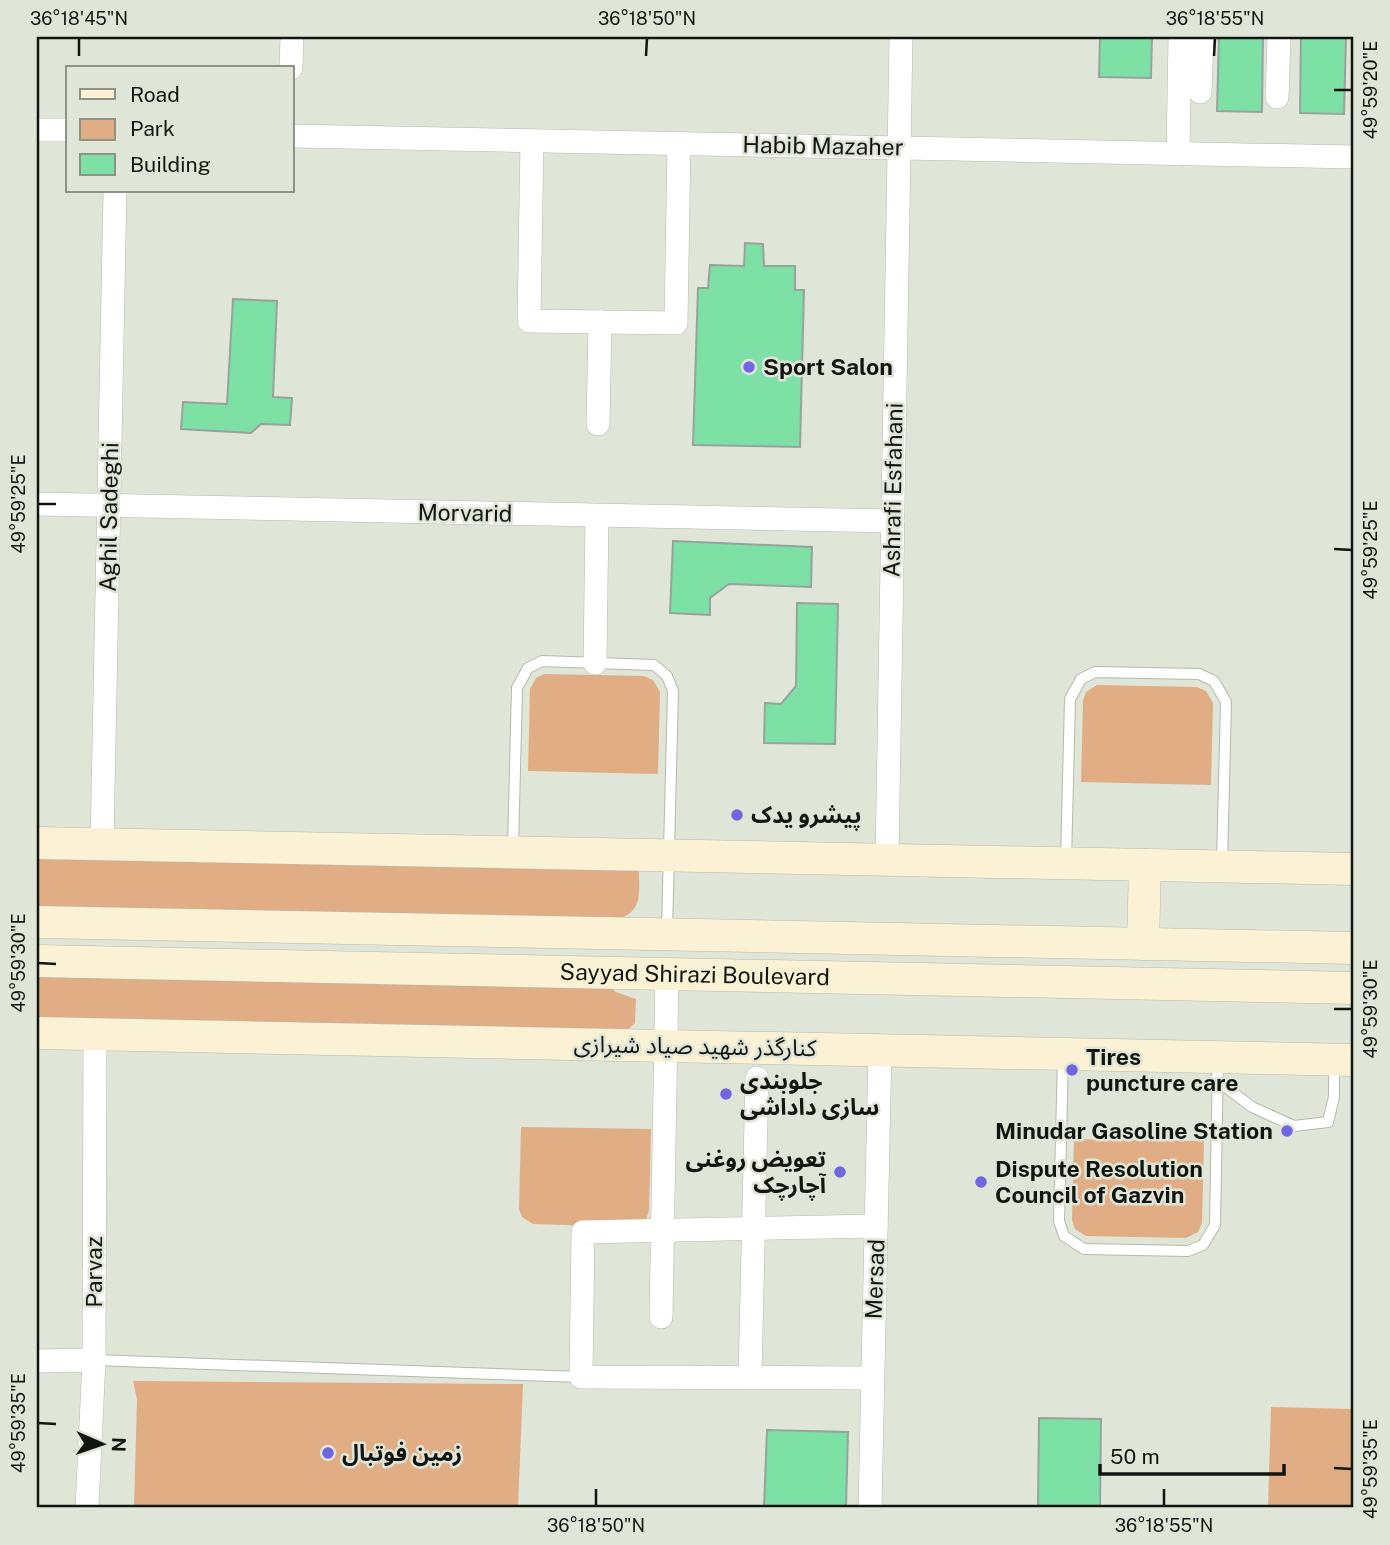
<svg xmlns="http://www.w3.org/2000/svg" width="1390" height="1545" font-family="'Public Sans','Noto Sans Arabic',sans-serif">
  <rect width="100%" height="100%" fill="#e0e6d7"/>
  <!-- green -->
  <g fill="#e0ad84">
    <path d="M544,674l100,2 9,4 7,12 -2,82 -130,-3 2,-82 6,-11z"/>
    <path d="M1097,685l100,2 9,4 7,12 -2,82 -130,-3 2,-81 3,-9z"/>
    <path d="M37,859l602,12c0,20 4,39 -18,47l-584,-10z"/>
    <path d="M37,973l569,11 10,8 20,7 -1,24 -9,8 -589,-9z"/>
    <path d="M521,1127l130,2 -2,82 -3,9 -13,7 -100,-3 -11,-7 -3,-8z"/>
    <path d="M1074,1139l130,2 -2,82 -4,9 -12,6 -100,-2 -11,-7 -3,-9z"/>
    <path d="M133,1381l390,3 -5,124h-384l3,-109z"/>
    <path d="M1271,1407l82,2v99h-85z"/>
  </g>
  <!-- building -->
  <g fill="#7de0a4" stroke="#97a49b" stroke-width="2">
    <path d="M1100,37h52l-1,41 -52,-1z"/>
    <path d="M1219,37h44l-1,75 -45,-1z"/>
    <path d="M1301,37h45l-2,77 -44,-1z"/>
    <path d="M745,243l18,1 1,22h31v24h9l-4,157 -107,-2 5,-157h10l2,-23 34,1z"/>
    <path d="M233,299l44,2 -4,96 19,1 -2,27 -29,-1 -10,9 -70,-4 2,-27 44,2z"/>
    <path d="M673,541l139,6 -1,40 -82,-3 -19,14v17l-40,-2z"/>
    <path d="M797,603l41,1 -3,140 -71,-1 1,-40 16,1 15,-18z"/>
    <path d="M1039,1418l62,1 -1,89h-62z"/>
    <path d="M767,1430l81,2 -2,76h-82z"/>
  </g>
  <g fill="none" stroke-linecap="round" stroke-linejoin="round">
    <!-- lane casing -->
    <g stroke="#b4b9ab" stroke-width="12">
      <g id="lane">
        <path d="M513,849l4,-161 11,-20 14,-7 112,4 13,11 6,15 -6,240"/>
        <path d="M1066,862l4,-163 11,-20 14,-7 104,2 15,7 12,21 -4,161"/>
        <path d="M1063,1056l-4,165 5,15 20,13 104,2 15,-6 12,-20 3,-167"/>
        <path d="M1215,1079l37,28 42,19 34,-4 6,-25v-34"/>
        <path d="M94,1360l487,17"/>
      </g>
    </g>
    <!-- street casing -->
    <g stroke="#b4b9ab" stroke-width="24">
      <g id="street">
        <path d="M291,68l1,-31"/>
        <path d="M1200,92l2,-55"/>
        <path d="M1277,97l2,-60"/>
        <path d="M37,130h31"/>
        <path d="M292,136l1061,21"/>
        <path d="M532,141l-3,180 147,2 3,-180"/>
        <path d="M1178,154l2,-117"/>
        <path d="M598,424l2,-102"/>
        <path d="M37,504l856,17"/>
        <path d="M595,663l2,-147"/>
        <path d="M102,844l13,-653"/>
        <path d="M887,859l14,-822"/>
        <path d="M661,1317l6,-343"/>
        <path d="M37,1361l57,-1"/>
        <path d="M750,1377l7,-299"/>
        <path d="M872,1378l-291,-1 2,-145 293,-6"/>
        <path d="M87,1508l7,-148 1,-325"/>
        <path d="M870,1508l10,-458"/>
      </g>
    </g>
    <!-- secondary casing -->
    <g stroke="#b4b9ab" stroke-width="33">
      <g id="secondary">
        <path d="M37,843l1316,26"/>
        <path d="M37,922l1316,26"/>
        <path d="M1143,944l2,-79"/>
        <path id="s1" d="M37,961l1316,27"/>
        <path d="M37,1033l1316,27"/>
      </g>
    </g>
    <!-- lane -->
    <use href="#lane" stroke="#fff" stroke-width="10"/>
    <!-- street -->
    <use href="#street" stroke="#fff" stroke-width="23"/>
    <!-- secondary -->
    <use href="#secondary" stroke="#fbf2d5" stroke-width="32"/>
  </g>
  <!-- ticks -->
  <path fill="none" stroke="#131510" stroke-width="2.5" d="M79,56v-18M646,56l1,-18M1214,56l1,-18M1334,90h18M38,504h18M1334,549l18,1M38,963l18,1M1334,1009h18M38,1423l18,1M1334,1468l18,1M596,1506v-17M1164,1506v-17"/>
  <!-- markers -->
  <g fill="#7066e0" stroke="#e0e6d7" stroke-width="2.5">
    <circle cx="749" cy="367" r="7"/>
    <circle cx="737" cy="815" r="7"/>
    <circle cx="1072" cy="1070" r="7"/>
    <circle cx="726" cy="1094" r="7"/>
    <circle cx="1287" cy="1131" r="7"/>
    <circle cx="840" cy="1172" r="7"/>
    <circle cx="981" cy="1182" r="7"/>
    <circle cx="328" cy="1453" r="7"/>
  </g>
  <g text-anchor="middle" stroke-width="5" stroke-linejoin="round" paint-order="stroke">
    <!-- street labels -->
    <g font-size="23" fill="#131510" stroke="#e0e6d7">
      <text transform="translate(823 146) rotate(1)" y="8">Habib Mazaher</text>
      <text transform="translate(893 490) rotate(-89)" y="8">Ashrafi Esfahani</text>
      <text transform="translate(465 513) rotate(1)" y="8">Morvarid</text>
      <text transform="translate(109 517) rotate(-89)" y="8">Aghil Sadeghi</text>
      <text dy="8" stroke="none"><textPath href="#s1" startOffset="658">Sayyad Shirazi Boulevard</textPath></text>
      <text transform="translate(695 1046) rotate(1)" y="8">کنارگذر شهید صیاد شیرازی</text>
      <text transform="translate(94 1272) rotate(-90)" y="8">Parvaz</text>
      <text transform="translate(875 1279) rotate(-88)" y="8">Mersad</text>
    </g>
    <!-- poi labels -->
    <g font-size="23" font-weight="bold" fill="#131510" stroke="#e0e6d7" text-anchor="start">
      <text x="763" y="375">Sport Salon</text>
      <text x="751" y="823">پیشرو یدک</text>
      <text x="1086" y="1065">Tires<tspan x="1086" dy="26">puncture care</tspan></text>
      <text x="740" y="1089">جلوبندی<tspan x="740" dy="26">سازی داداشی</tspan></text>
      <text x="1273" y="1139" text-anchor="end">Minudar Gasoline Station</text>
      <text x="826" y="1167" text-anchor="end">تعویض روغنی<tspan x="826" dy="26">آچارچک</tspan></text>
      <text x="995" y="1177">Dispute Resolution<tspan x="995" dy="26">Council of Gazvin</tspan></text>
      <text x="342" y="1461">زمین فوتبال</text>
    </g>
  </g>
  <!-- border -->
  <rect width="1390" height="1545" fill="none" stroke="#e0e6d7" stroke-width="77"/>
  <!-- legend -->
  <rect x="66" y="66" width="228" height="126" fill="#e0e6d7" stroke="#8e9287" stroke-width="2"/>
  <rect x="80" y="89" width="35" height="10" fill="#fbf2d5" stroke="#8e9287" stroke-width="2"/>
  <text x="130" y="102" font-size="21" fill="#131510">Road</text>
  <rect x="80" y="119" width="35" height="21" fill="#e0ad84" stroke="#8e9287" stroke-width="2"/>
  <text x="130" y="136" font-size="21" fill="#131510">Park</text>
  <rect x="80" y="154" width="35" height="21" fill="#7de0a4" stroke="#8e9287" stroke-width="2"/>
  <text x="130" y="172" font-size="21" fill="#131510">Building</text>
  <!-- north arrow -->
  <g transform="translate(102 1444) rotate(92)" stroke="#e0e6d7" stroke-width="5" paint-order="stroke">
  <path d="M0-5L12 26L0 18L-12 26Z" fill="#131510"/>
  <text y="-10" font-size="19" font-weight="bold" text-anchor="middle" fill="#131510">N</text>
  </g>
  <!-- scale -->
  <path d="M1100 1464v10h184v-10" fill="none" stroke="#131510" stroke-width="3.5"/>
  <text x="1110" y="1464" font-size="21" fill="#131510" stroke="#e0e6d7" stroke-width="5" paint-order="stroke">50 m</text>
  <rect x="38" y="38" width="1314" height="1468" fill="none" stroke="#131510" stroke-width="2.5"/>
  <g font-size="18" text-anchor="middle" fill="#131510">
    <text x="79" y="25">36°18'45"N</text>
    <text x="647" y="25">36°18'50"N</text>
    <text x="1215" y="25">36°18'55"N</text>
    <text transform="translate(1371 90) rotate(-90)" y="6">49°59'20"E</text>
    <text transform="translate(19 504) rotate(-90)" y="6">49°59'25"E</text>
    <text transform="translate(1371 550) rotate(-90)" y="6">49°59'25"E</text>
    <text transform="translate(19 963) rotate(-90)" y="6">49°59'30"E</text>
    <text transform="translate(1371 1009) rotate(-90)" y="6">49°59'30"E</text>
    <text transform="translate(19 1423) rotate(-90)" y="6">49°59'35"E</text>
    <text transform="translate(1371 1469) rotate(-90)" y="6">49°59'35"E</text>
    <text x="596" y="1532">36°18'50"N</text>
    <text x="1164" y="1532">36°18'55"N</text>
  </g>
</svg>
